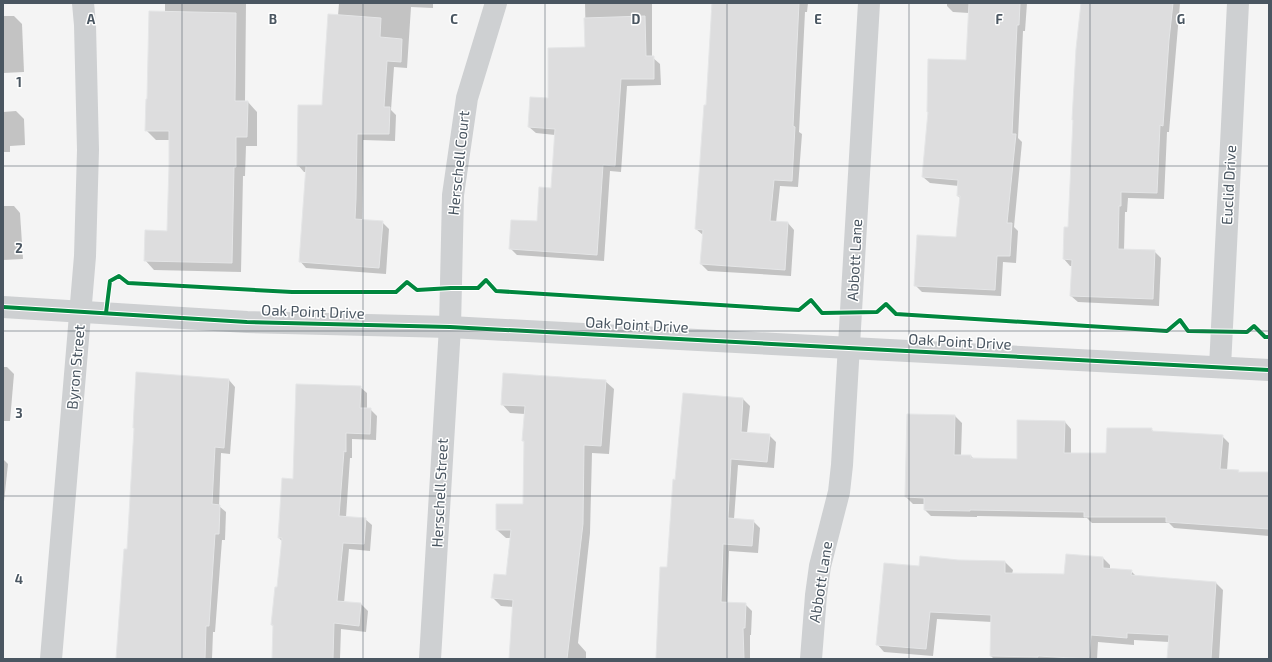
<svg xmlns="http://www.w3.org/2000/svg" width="1272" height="662" font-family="'Exo 2',sans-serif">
  <rect width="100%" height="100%" fill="#f4f4f4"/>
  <!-- shadow -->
  <g fill="#0003">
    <path d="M165,3h81l-1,99h3l9,10v34h-11l-1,30h-2l-2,96 -87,-2 -9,-10 23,-28 2,-92h-14l-10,-10 19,-117z"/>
    <path d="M339,3h94v5l-22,-1 -4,61 -13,-1 -3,43 5,5 -1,26 -32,-1 -1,81 20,1 7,7 -3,45 -80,-6 -6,-7 6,-89h-2l-6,-7 25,-59 15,-90z"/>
    <path d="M585,3h67v54l8,7 1,21 -34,1 -6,86 -11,-1 -6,90 -87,-6 -7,-7 28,-26 14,-33 3,-54 -19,-2 -7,-6 57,-79z"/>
    <path d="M712,3h96l-1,9h-2l-6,120 3,2 -4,53 -18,-1 -4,37h12l6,7 -3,46 -83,-5 -7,-7 2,-29 -7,-6 11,-123z"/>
    <path d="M938,3h89l-2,28h-2l-5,107 4,4 -8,85 4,4 -2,32 -13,-1 -2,34 -79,-4 -7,-7 42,-47 3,-40 -2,-2 1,-10 -29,-3 -7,-6 44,-116 2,-48 -16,-1 -6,-6v-2z"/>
    <path d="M1082,3h98l-11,129h-2l-3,67 -36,-1 -1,14h-2l-1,38 30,1 7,7 -2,48 -81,-4 -7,-6 2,-30h-3l-6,-7 5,-31z"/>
    <path d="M3,16h11l8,8 2,48 -21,1z"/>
    <path d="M16,111l8,8 1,26 -15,1v6h-7v-40z"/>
    <path d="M3,206h11l6,7 3,46 -20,1z"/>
    <path d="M3,367h4l7,7 -4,47h-7z"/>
    <path d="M229,380l6,7 -5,67 -9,-1 -2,53 7,6 -1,28h-3l-7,92h-2l-1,27h-95z"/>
    <path d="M605,381l9,8 -5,65 -17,-1 -2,80 -12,110 8,9v7h-76l4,-52 -13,-1 -9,-9 15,-21 4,-38h-5l-9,-8 27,-25 1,-63 -2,-1 2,-27 -15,-1 -8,-9z"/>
    <path d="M360,387l7,6v16h3l7,7 -1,24 -24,-1v19h-2l-4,59 19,2 7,6 -2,26 -21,-2 -5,54 17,1 7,7 -2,21 -25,-3 -1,30h-67l1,-32 -2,-2 6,-37 4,-47 -3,-3 15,-58z"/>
    <path d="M743,399l7,7 -3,27 22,2 7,7 -2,26 -36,-3 -4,54 19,2 7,7 -2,25 -29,-2 -2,53h18l7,7 -1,24h-1v24h-94l11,-91 9,-87z"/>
    <path d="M955,416l7,7 -1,33h10l3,3 44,1 47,-38 6,7v25h36l44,-25 3,3 68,4 7,7 -2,27 11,1 2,2h29v63l-95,-8 -5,-5h-77l-5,-5 -110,-2v1l-46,-1 -6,-6v-6h-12l-7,-7z"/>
    <path d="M3,459l5,5 -5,47z"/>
    <path d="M1103,558l7,7v4l21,2 6,6 79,6 7,7 -4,69h-51l1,-17 -35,-2v5l-36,-3 -1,17h-103l-3,-3 1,-34 -55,-3 -4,37 -49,-4 -7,-8 43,-77 38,-6 47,1 8,8 -1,4 53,1z"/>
  </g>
  <!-- building -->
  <g fill="#ddddde" stroke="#e5e6e7">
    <path d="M712,3h87l-6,123 2,1 -3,54 -18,-1 -4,41 18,1 -3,48 -85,-6 3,-34 -8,-1 9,-124h2z"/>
    <path d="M969,3h51l-1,22h-2l-5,109h4l-9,89h5l-2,33h-13l-2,34 -81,-4 3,-51 39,2 4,-41h-3l1,-16 -36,-3 6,-65h-1l1,-53 38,1z"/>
    <path d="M1081,3h92l-4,37 -6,86 -3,-1 -3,68 -36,-1v14h-2l-1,43 37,1 -2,49 -83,-3 2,-36 -9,-1 1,-32h4l5,-107h-1l4,-71z"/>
    <path d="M149,11l87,2 -1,88h13l-1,36h-11v30h-2l-2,96 -88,-2 1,-31 22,1 2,-65v-35h-24l1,-32h1z"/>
    <path d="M328,14l53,4 -1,19 22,2 -1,23 -14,-1 -3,46h6l-1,27h-32l-1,65 -1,20 28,2 -4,47 -80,-6 7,-96h-9l1,-61h24z"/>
    <path d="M645,16l1,40h8v23h-33l-6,87 -12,-1 -6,90 -88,-6 2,-29 26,1 2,-34 12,1 4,-59 -27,-2 2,-30 18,1v-50l37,-1 -1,-29z"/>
    <path d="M136,372l93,7 -5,69 -9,-1 -3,57 8,1 -1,29h-4l-6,92h-3l-1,33h-89l8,-110h3l7,-121h-1z"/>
    <path d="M503,373l103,7 -5,66 -17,-1 -1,79 -16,135h-58l4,-59 -22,-2 3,-24 12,1 5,-45h-15v-26h27l1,-63h-2l3,-35 -24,-1z"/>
    <path d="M296,384l65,2 -1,22h11l-1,26 -24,-1v19l-2,-1 -5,65 27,2 -2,26 -21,-1 -6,58 24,2 -2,23 -25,-3 -1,36h-61l1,-34h-2l4,-38h2l5,-49h-4l4,-60 11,1z"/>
    <path d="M683,393l60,5 -2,34 29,2 -3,28 -36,-3 -3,59 26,2 -2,26 -29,-2 -2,58 25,1 -1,25h-2l1,31h-88l4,-92h7l6,-88 2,1z"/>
    <path d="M907,414l48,1 -1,40h17v3l46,1v-39l48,1 -1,32h42l1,-25h45v3l71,4 -3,34 19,1 -1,2h31v57l-103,-7v-5h-82v-5l-114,-2v1l-46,-1v-12l-19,-1z"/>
    <path d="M1066,554l37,3v11l29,2 -1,5 85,7 -5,77h-44l2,-24 -42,-2v5l-36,-3 -2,24 -51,-3v1l-48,-1 1,-41 -61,-3 -4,37 -50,-4 8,-82 35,3 1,-10 38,4 47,1v12l59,1z"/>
  </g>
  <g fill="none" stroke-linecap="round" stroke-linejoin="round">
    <!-- street -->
    <g stroke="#ced0d2" stroke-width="22">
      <path d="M3,307l244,15 203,5 819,43"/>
      <path d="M1220,367l18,-364"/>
      <path d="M51,659l34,-403 3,-106 -3,-125 -2,-22"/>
      <path d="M430,659l20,-332 3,-132 14,-97 29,-95"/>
      <path d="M811,659l5,-64 4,-29 19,-74 3,-27 27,-462"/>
    </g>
    <!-- cycleway casing -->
    <g stroke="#fff" stroke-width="6">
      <g id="cycleway">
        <path d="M3,307l244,15 203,5 819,43"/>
        <path d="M106,313l4,-32 9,-5 9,7 164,9h104l11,-10 10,8 34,-2h27l8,-8 10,11 303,19 12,-10 11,13 55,-1 9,-8 10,10 271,17 13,-11 8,11 59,1 7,-6 11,11h4"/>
      </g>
    </g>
    <!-- cycleway -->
    <use href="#cycleway" stroke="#00873e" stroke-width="4"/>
  </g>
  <!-- grid -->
  <path fill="none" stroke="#4a5661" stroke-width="1" stroke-opacity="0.55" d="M182,3v656M363,3v656M545,3v656M727,3v656M909,3v656M1090,3v656M3,166h1266M3,331h1266M3,496h1266"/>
  <g text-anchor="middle" stroke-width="3" stroke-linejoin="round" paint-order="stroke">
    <!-- street labels -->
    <g font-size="15" fill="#4a5661" stroke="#fff">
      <text transform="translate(459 163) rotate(-84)" y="5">Herschell Court</text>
      <text transform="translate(1229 185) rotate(-87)" y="5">Euclid Drive</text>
      <text transform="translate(855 260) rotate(-87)" y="5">Abbott Lane</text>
      <text transform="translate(313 312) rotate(2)" y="5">Oak Point Drive</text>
      <text transform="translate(637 325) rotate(3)" y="5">Oak Point Drive</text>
      <text transform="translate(960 342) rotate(3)" y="5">Oak Point Drive</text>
      <text transform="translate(76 367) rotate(-85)" y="5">Byron Street</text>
      <text transform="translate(440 493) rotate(-87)" y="5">Herschell Street</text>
      <text transform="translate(821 582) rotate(-81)" y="5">Abbott Lane</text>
    </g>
  </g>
  <g font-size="13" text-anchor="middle" font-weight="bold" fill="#4a5661" stroke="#fff" stroke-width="3" stroke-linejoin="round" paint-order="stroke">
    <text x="91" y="24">A</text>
    <text x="273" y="24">B</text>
    <text x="454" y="24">C</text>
    <text x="636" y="24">D</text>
    <text x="818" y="24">E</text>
    <text x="999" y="24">F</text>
    <text x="1181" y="24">G</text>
    <text x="19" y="87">1</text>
    <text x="19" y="253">2</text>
    <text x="19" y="418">3</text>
    <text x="19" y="584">4</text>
  </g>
  <!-- border -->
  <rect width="1272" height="662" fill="none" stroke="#4a5661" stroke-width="8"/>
</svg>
